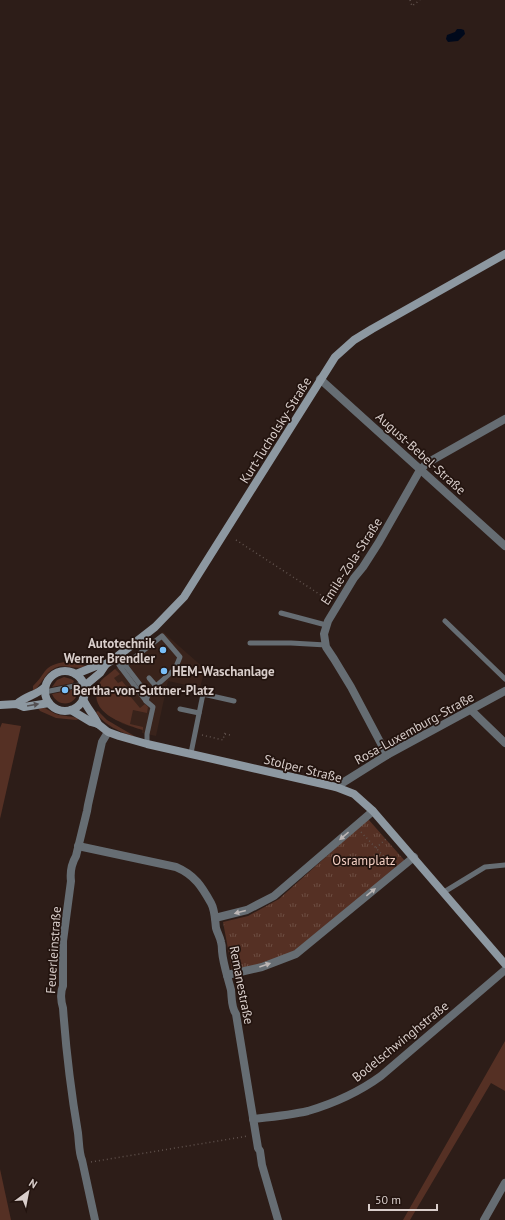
<svg xmlns="http://www.w3.org/2000/svg" width="505" height="1220" font-family="'PT Sans',sans-serif">
  <defs>
    <pattern id="park-tufts" width="24" height="20" patternUnits="userSpaceOnUse"><rect width="24" height="20" fill="#553024"/><path d="M3 7l-1-3M5 7V3M7 7l1-3M15 17l-1-3M17 17v-4M19 17l1-3" fill="none" stroke="#6d4d42"/></pattern>
  </defs>
  <rect width="100%" height="100%" fill="#2d1d18"/>
  <!-- built -->
  <path fill="#39231b" d="M163,632l42,37 -5,19 -32,-7 -12,55 -14,-3v-3l-19,-6 -15,-9 -5,-5 -6,-8 -1,-3v-6l5,-13z"/>
  <!-- grass -->
  <g fill="#553024">
    <path d="M66,662l20,4c-10,5 -21,-3 -31,2 -11,5 -13,17 -22,23v-5c14,-13 9,-21 33,-24z"/>
    <path d="M115,669l5,5 -6,4 4,5 4,-2 5,6 -2,3 15,18 5,-4 3,3 -1,6 -14,-3 -3,14 13,3v3c-16,-5 -51,-15 -46,-38 0,-4 1,-8 4,-11 4,-5 10,-8 14,-12z"/>
    <path d="M64,677l7,2 3,2 -1,2 -21,4 5,-7z"/>
    <path d="M76,689l2,2c-2,15 -20,17 -26,3z"/>
    <path d="M41,707c6,1 10,5 15,7 9,3 15,1 23,5l-3,1 -20,-2 -16,-7 -2,-3z"/>
    <path d="M98,711l9,9 29,17c-14,-4 -33,-12 -40,-25z"/>
    <path d="M2,723l19,3 -21,93v-91z"/>
    <path d="M505,1041v50l-14,-8 -81,137h-7z"/>
    <path d="M0,1169l11,51h-11z"/>
  </g>
  <!-- park -->
  <path fill="url(#park-tufts)" d="M368,819l37,42 -111,90 -30,13 -28,7 -4,-1 -9,-48 25,-6 31,-17z"/>
  <!-- water -->
  <path fill="#00091b" d="M457,29h4l3,1 1,4 -7,7 -10,1 -2,-3 1,-4 8,-3z"/>
  <g fill="none" stroke-linecap="round" stroke-linejoin="round">
    <!-- path -->
    <g stroke="#61534e" stroke-width="1.5" stroke-dasharray="1 3" stroke-linecap="butt">
      <path d="M410,0l2,6 8,-6"/>
      <path d="M236,540l94,61"/>
      <path d="M225,734l5,1v-2"/>
      <path d="M202,735l21,5 2,-8"/>
      <path d="M361,832l30,32"/>
      <path d="M376,848l10,-9"/>
      <path d="M91,1162l157,-26"/>
    </g>
    <!-- service -->
    <g stroke="#666d73" stroke-width="5">
      <path d="M281,613l45,12"/>
      <path d="M445,621l60,58"/>
      <path d="M250,643h41l35,2"/>
      <path d="M119,665l27,36 7,6 -6,27v10"/>
      <path d="M125,665l23,30"/>
      <path d="M121,668l41,-32 18,21 -5,12 -19,17 -8,9 -2,6"/>
      <path d="M149,678l7,8"/>
      <path d="M45,692l39,-8"/>
      <path d="M180,709l19,4"/>
      <path d="M191,753l12,-59 31,7"/>
      <path d="M444,892l41,-25 20,-2"/>
    </g>
    <!-- minor -->
    <g stroke="#666d73" stroke-width="8">
      <path d="M320,379l185,167"/>
      <path d="M471,710l34,33"/>
      <path d="M387,755l-36,-68 -17,-28 -8,-12 -2,-13 4,-13 26,-43 9,-11 16,-25 41,-72 7,-7 78,-44"/>
      <path d="M336,787l51,-32 118,-64"/>
      <path d="M78,846l98,21c19,8 26,20 35,36 4,7 4,17 5,25 1,4 4,9 5,14 1,3 1,6 1,9 1,13 6,27 9,39 1,8 0,17 5,24l22,134 2,3 2,14 16,55"/>
      <path d="M215,918l32,-8 27,-14 99,-85"/>
      <path d="M227,975l35,-8 34,-13 118,-97"/>
      <path d="M253,1119c18,-2 38,-4 55,-8 27,-8 51,-19 73,-35l124,-106"/>
      <path d="M95,1220l-13,-60c-3,-6 -3,-19 -4,-27 -7,-41 -12,-83 -15,-125 -2,-6 -3,-16 0,-22v-45l8,-60c-1,-8 1,-18 5,-25l11,-45 1,-6 14,-63 6,-10"/>
      <path d="M484,1220l21,-37"/>
    </g>
    <!-- secondary -->
    <g stroke="#8d98a1" stroke-width="8">
      <circle cx="65" cy="691" r="20"/>
      <path d="M76,674l20,-8 10,-2 8,-5 41,-32 29,-30 151,-240 19,-17 18,-11 133,-75"/>
      <path d="M85,687l3,-4 12,-10 6,-9"/>
      <path d="M83,699c4,9 11,16 15,25"/>
      <path d="M17,704c8,-8 20,-9 28,-17"/>
      <path d="M0,705l17,-1 7,3 25,-4"/>
      <path d="M71,710l20,12 7,2 10,8 11,4 28,8 189,43 18,7 19,17 132,153"/>
    </g>
  </g>
  <!-- one-way arrows -->
  <defs><path id="oneway-solid" d="M-6-.8H1V-3.2L6.5 0L1 3.2V.8H-6Z"/></defs>
  <use fill="#534f51" href="#oneway-solid" transform="translate(33 705) rotate(-10)"/>
  <g fill="#bcb6b5">
    <use href="#oneway-solid" transform="translate(344 836) rotate(140)"/>
    <use href="#oneway-solid" transform="translate(371 892) rotate(-39)"/>
    <use href="#oneway-solid" transform="translate(240 912) rotate(165)"/>
    <use href="#oneway-solid" transform="translate(265 965) rotate(-19)"/>
  </g>
  <!-- markers -->
  <g fill="#7abff8" stroke="#23140f" stroke-width="1.5">
    <circle cx="163" cy="650" r="4"/>
    <circle cx="164" cy="671" r="4"/>
    <circle cx="65" cy="690" r="4"/>
  </g>
  <g text-anchor="middle" stroke-width="3.5" stroke-linejoin="round" paint-order="stroke">
    <!-- street labels -->
    <g font-size="13" fill="#d9cecb" stroke="#23140f">
      <text transform="translate(275 430) rotate(-58)" y="5">Kurt-Tucholsky-Straße</text>
      <text transform="translate(421 453) rotate(42)" y="5">August-Bebel-Straße</text>
      <text transform="translate(351 561) rotate(-57)" y="5">Emile-Zola-Straße</text>
      <text transform="translate(414 728) rotate(-29)" y="5">Rosa-Luxemburg-Straße</text>
      <text transform="translate(303 768) rotate(14)" y="5">Stolper Straße</text>
      <text transform="translate(53 950) rotate(-86)" y="5">Feuerleinstraße</text>
      <text transform="translate(242 985) rotate(79)" y="5">Remanestraße</text>
      <text transform="translate(400 1041) rotate(-39)" y="5">Bodelschwinghstraße</text>
    </g>
    <!-- poi labels -->
    <g font-size="13" font-weight="bold" fill="#d9cecb" stroke="#23140f" text-anchor="start">
      <text x="155" y="648" text-anchor="end">Autotechnik<tspan x="155" dy="15">Werner Brendler</tspan></text>
      <text x="172" y="676">HEM-Waschanlage</text>
      <text x="73" y="695">Bertha-von-Suttner-Platz</text>
    </g>
    <!-- park labels -->
    <g font-size="13" fill="#f5d0c4" stroke="#23140f">
      <text x="364" y="865">Osramplatz</text>
    </g>
  </g>
  <!-- north arrow -->
  <g transform="translate(28 1192) rotate(32)" stroke="#23140f" stroke-width="3" paint-order="stroke">
  <path d="M0-3L7 15L0 10L-7 15Z" fill="#d9cecb"/>
  <text y="-6" font-size="11" font-weight="bold" text-anchor="middle" fill="#d9cecb">N</text>
  </g>
  <!-- scale -->
  <path d="M369 1204v6h68v-6" fill="none" stroke="#d9cecb" stroke-width="2"/>
  <text x="375" y="1204" font-size="12" fill="#d9cecb" stroke="#23140f" stroke-width="3" paint-order="stroke">50 m</text>
</svg>
